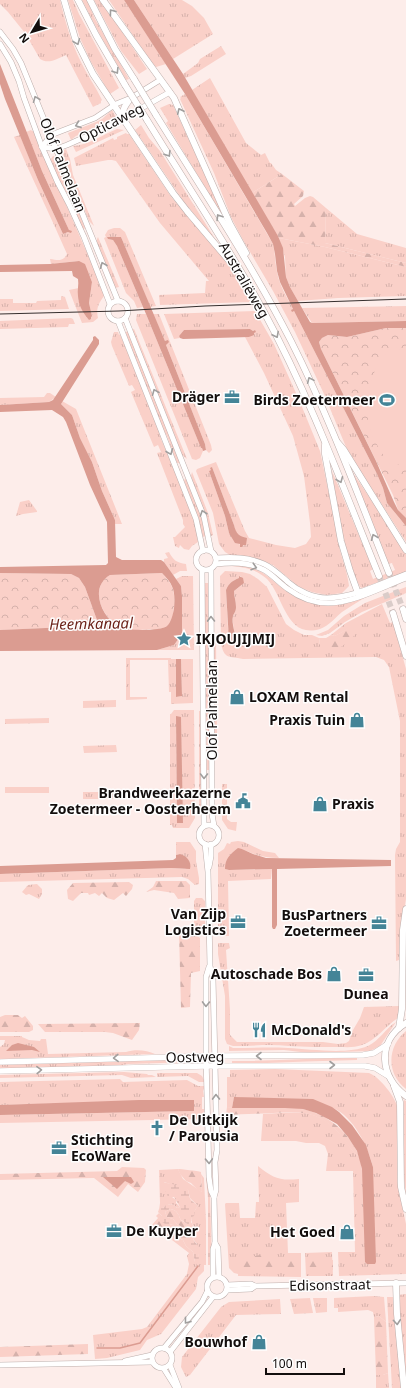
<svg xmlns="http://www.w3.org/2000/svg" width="406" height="1388" font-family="'Noto Sans',sans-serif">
  <defs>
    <pattern id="grass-tufts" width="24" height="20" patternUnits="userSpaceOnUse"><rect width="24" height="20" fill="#fad0c8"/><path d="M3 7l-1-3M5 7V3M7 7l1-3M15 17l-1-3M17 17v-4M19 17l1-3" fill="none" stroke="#d5b1ab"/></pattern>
    <pattern id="forest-firs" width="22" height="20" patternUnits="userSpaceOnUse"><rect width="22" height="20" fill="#fad0c8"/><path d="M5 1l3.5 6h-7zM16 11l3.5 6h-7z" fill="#d5b1ab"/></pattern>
    <pattern id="wetland-marsh" width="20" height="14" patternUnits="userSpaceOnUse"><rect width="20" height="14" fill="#fad0c8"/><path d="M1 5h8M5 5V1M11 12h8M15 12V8" fill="none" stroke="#d5b1ab"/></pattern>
    <pattern id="park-crowns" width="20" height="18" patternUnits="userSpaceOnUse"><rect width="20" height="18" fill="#fad0c8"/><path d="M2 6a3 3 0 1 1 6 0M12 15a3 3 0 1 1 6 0" fill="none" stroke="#d5b1ab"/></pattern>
  </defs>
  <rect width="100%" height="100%" fill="#fdedea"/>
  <!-- grass -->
  <g fill="url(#grass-tufts)" fill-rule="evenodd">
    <path d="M0,0h60c5,21 11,42 21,62 6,13 15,25 21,38l-1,1v2l-8,4 -27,-52c-8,3 -17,10 -26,4l-15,-26 -17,-21 -8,-8z"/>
    <path d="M68,0h5l6,14 40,74 -9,6 -19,-32 -11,-24z"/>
    <path d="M82,0h5l8,19 34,60 -3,1 -27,-47z"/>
    <path d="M94,0h7l46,69 -8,5 -18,-23z"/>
    <path d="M109,0h15l42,64 -10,3 -2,-2h-1z"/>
    <path d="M134,0h48l10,6 12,12 9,16 -40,25z"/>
    <path d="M221,46l5,8 -35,22 -6,2 -2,-4 15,-11 2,-4z"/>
    <path d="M210,78l36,65 15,12 4,-2 5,10h1l5,7 6,4 -30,19 -60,-103z"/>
    <path d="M185,94l88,150c2,9 2,18 4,28 2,13 10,25 16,37l-1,1 2,1 83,163 6,14 4,15 19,23v16l-45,-70 -15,-25 -22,-53 -29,-62 -22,-41 -30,-51 -12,-23 -17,-44 -34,-74 1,-1 -1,-1z"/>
    <path d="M169,104l4,1 51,111 -1,1 -57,-94 2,-2 -8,-13z"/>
    <path d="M112,110l4,7 -13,8 -27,11 -5,4 -3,-7 28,-11 6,-3z"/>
    <path d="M141,125l8,13 11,13 57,91 -33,-40 -49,-72z"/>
    <path d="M117,129l7,1 -48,22 -3,-6c16,-1 29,-11 44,-17z"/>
    <path d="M31,130l1,1h2l21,52 6,10 43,99 -1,1 1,3c-6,8 -8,13 -6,22l-5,4 -11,1 -13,-33 10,-2 -1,12 12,17 2,-1 -3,-13 3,-21 -3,-8 -11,-13 -27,3 -1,-5c8,1 13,3 17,-5 -17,-39 -36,-78 -53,-117l6,-2 18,45 25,54 5,-2 1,-2 -27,-59 -16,-39z"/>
    <path d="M126,133l1,1h2l43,64 58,67 21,37 -91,3 -1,-10 46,-2 1,-12h3l-49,-58 -44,-62 -4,-1h-4l-32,6 -2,-8 39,-20 1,2 3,-1v-2z"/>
    <path d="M66,149l4,10 3,16 21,51 -5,-5 -26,-64 1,-7z"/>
    <path d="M53,156l5,2 27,70 -1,1 -2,-1 -13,-32 -8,-12 -11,-24z"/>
    <path d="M326,208l31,26 49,14v15l-81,-20z"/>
    <path d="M114,228h6l5,4 31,74 -6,1 -29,-70 -13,2 5,1 4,6 26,61 -6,1 -3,-7 -8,-8 -22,-55 2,-1 -1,-2 3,-5z"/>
    <path d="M98,237l21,50 -4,1 -19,-44 1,-5z"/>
    <path d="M279,238l46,9 81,20v29l-68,2 -40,3 -8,-14 -4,-10 -1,-20z"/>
    <path d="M61,296l4,1 4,12 -69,2v-12h13v4h23l1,-2 24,-1z"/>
    <path d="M406,306v15l-94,2 -10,-15z"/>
    <path d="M255,311l19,33 26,58 20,49 17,81c1,20 10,35 12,54l-7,7 -15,2 -15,-3 -13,-5 -26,-22 -12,-5 -17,-4 -14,-1 -5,-3 -6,-8 -6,-31 -17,-42 1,-2 19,-7 29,69 4,7 27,7 19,3 11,-4 5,-7 -1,-14 -6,-47 -11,-40 -29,-63 -19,-36h4l5,-4 1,-3 -2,1 -3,-2 -66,1 -5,6 1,2 -6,1 -10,-25zM212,467l22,58c1,8 6,14 8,22l-13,-14 -4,-17 -16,-45 2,-1z"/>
    <path d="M137,314h9l55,134h1l1,3 -3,7 -4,2 -4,-1 -56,-139z"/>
    <path d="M153,314h6l52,131 1,5 -3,3 -3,-3 -1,-6 -39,-99 2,-3 -3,-1z"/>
    <path d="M71,318l2,1 2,5h-6l-1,3 -68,2v-8z"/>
    <path d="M134,329l53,130 -5,-4 -4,-8 -47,-117z"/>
    <path d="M128,331l53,132h-4l-10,-27 -5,-7 -38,-96z"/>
    <path d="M114,332h4l1,3 1,-1 37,89 4,16 34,78 4,21h-2l1,4 -6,4 -3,4 -5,-1 -4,-4 -1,3 -4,-2 -2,-9h2l10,-10 -2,-3v-4l-26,-67 4,-1 -3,-7 -4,2 -23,-55 4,-2 -3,-5 -3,1 -17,-40 -1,-4z"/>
    <path d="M47,393h3l6,4 -7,5 -49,3v-7l44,-1z"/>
    <path d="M62,401l14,8 46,115h-7v-4l-13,-29 -10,-29 -12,-24 -8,-23 -11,-11z"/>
    <path d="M349,467l49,73 8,14v18l-44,16 -2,-1c-11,-22 -21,-55 -24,-80 -1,-12 -2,-24 -4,-36l41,98 -3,2 3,8 22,-9 -3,-7 -4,1z"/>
    <path d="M192,472l16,41 5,22 -2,1 -19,-56 -1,-4z"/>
    <path d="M187,478l14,36 5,22 -3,1 -6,-22 -12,-31 -1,-4z"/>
    <path d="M29,500l8,11v1l-14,2 -7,2 4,-14z"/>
    <path d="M169,552c4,8 8,11 17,12l1,7h-7l-7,4 -9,-13v-3l4,-1 -3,-5z"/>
    <path d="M239,565c24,3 29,13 47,26 27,20 54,15 82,5 -9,5 -17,10 -26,16 -6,5 -13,14 -22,17 -34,10 -36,-32 -53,-50 -11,-10 -23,-12 -37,-13z"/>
    <path d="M225,571l17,1 8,2 8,5 9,8 19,37 8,6 10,5h8l7,3 1,7 28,-16 -13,7 -4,-1 15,-12 36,-19 8,19 3,-1 13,47v230l-6,35 -1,26 -3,1 -1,-106 1,-6 4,-7v-121l-11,-54 -5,-7 -8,-3 -133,2c-15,-3 -19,0 -22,-16l-1,-67zM239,576h2l1,9 -8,6c0,6 2,10 2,16 0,5 -2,6 -3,10 -1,4 2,18 3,23l-8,-11 -2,-39c3,-7 6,-9 13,-12z"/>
    <path d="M182,576h11l1,74h-37l17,-5 8,-11v-38l-1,-10 -5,-7z"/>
    <path d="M204,583h5l1,187h-3z"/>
    <path d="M406,587v6l-2,1 -42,18 -17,10 -15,11 -8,3 -6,-1 12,-5 16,-14 21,-13z"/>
    <path d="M214,634l2,8 1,92 -3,10z"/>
    <path d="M126,658h45v1h5v38l6,-1 -1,-37h12v44l-22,1v-12h-2l-1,-32h-38v37h17v2l-21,1z"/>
    <path d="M116,700v7l-33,1v-7z"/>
    <path d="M174,710h20l1,108 -6,10h-16l-1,-3h-2v-111h1zM176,716l7,107h-1l-5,-1z"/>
    <path d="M199,711h3l1,101h-4z"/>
    <path d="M49,718v5l-44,1v-5z"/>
    <path d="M116,745l1,7 -33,1 -1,-7z"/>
    <path d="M222,784h5v35l4,3h6l-1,9 -8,-2 -6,-9z"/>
    <rect x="5" y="787" width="44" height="6"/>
    <rect x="83" y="792" width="30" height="7"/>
    <path d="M238,841l6,1 19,9 12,2 4,5c-14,0 -24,-3 -37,-9l-17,20 5,1 42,-1 -1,10 -43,2 1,55h-11v-83l6,-4 3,-6 3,1 1,-2z"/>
    <path d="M176,842h14l6,9v10l3,17v6l-4,1 -7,-6 -6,-2 -182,5v-8l171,-6 15,1 -6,-15 -4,1z"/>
    <path d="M37,884l5,5v5l-3,5 -10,-5 -3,1 -4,-3 6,-7z"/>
    <path d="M196,898h6l3,3v25h-2v4h-9v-29z"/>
    <path d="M218,943h11l1,5 -4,2 4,60v25l7,7h86l15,2 8,-1 3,-2 4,-11 7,-12 4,-11 35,-1 -1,12c-13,8 -21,22 -36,27 -8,3 -16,2 -24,2 -17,0 -33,0 -49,-1 -19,-2 -37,0 -56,0l-6,-2 -2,-5v-43l-7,-42z"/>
    <path d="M396,1022l-16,24 -10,5 -61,2 -25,-3 -55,1v-5l4,2c18,0 37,-1 55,0 23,1 59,7 80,-2 12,-6 17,-17 28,-24z"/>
    <path d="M406,1031v58c-20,-15 -19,-43 0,-58z"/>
    <path d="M0,1036h22v1l7,3 11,1 1,-2h5l2,15 78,-2c9,-3 21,-2 29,2l-155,5v-12l4,-3 1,-4h-5z"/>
    <path d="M357,1058v2c-41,1 -83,3 -125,4v-3c42,0 83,-3 125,-3z"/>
    <path d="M193,1059v3l-65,2 -11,2 -117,3v-4z"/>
    <path d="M275,1069l94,4c11,4 27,25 29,36l-1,73 9,42v50l-67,2 -1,-24h17l-2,-81h-27l2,-17 -3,-8 -6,-3h-13l-10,-2h-35l2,-27c33,-1 52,-8 77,20 7,8 12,18 20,24l3,18 10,-9c-5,-20 -19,-50 -40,-59 -7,-3 -18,-3 -25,-3 -24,-3 -49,-5 -74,-8l-2,11 -5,-1v-30h3v-7z"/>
    <path d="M124,1072l23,2 1,1h4l4,2 -25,1 -9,-3 -122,3v-3z"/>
    <path d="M157,1073h40l5,3 3,6h-6l-11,-6 -31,1z"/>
    <path d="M120,1079l3,3 64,-2 11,6h7l-2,5 1,6h-2v12h2v10l-204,4v-8l193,-4 1,-2v-9l-194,5v-23z"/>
    <path d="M404,1100l2,1v95l-2,-18z"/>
    <path d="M258,1166c15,12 21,15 41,13v23l-13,1 2,50h13v24l-63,-1v-2l-4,-1 -5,-5 -4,-64 1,-1h13l1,15h15l1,-16h3z"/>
    <path d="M178,1169l5,10 19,13 -1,-18 3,4 2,43v44h-2v6l-6,6 -2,12 -35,45 -14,6 -7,10 -33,8 -12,1 -2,-24 49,-6 5,-2 40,-53 2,-10 -2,-8 2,-3 -17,-13 4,-3 7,3 3,6 7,6 2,10 4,-6 -2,-4v-8c-6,-6 -4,-9 -3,-16 0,-4 -2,-2 -2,-6 -2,-6 3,-12 6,-16l-8,-8 -2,-8 -24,-8 8,15 4,3v3l4,4 -3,1 -3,-3 -6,-1 -4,3 -5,3 1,-7 -1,-33z"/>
    <path d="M206,1178h2l2,15 2,72h-4v-67z"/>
    <path d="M332,1252l1,24h-27l-1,-23z"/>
    <path d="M406,1294v94l-8,-93z"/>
    <path d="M374,1296l10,1 2,25 -7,-6 -5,1 -1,-5 -5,-2 -30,2v-4h-4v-10z"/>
    <path d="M387,1297h7l8,91h-10z"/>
    <path d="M310,1298l3,15 -19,1 -4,-15z"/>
    <path d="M313,1298h14v14l-11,1z"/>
    <path d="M280,1299l1,15 -45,1 -46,60 -4,2 -5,-10 1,-10 39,-50 8,-5z"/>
    <path d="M388,1373l1,15h-13v-13h7z"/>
  </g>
  <!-- forest -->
  <g fill="url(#forest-firs)">
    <path d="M282,174l22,17 -1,5 -9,8 1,2 10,-8 5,-2 3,1 13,11 -1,35 81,20v4l-81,-20 -46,-9 -27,-45z"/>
    <path d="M348,629l7,1 1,3c-8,10 -17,18 -31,18l-5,-6 -1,-7h7l5,-3 4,1z"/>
    <path d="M156,881h30l4,4v13l-12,1 -4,-6 -20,-3 -8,2 7,-5z"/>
    <path d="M129,882l4,3 -1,4 -6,7 -3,-3 -9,7 -7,-2 -5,-5 -3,3 -4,-3 -6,2 -1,-2h-7l-8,8 -5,-2 -1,-9 6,-7z"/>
    <path d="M186,927l14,11v33l-9,2 -1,34 -9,1 -2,-75 5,-5z"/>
    <path d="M5,1015h13l4,3 3,-2 8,10v4l-4,2h-29v-15z"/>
    <path d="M140,1023l-1,7 -7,10 -19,-7 -8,-1h-60l-7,-8z"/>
    <path d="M227,1107c23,3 47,-2 71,1 29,5 51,23 62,50 -12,-9 -18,-25 -31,-34 -18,-14 -35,-12 -56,-11 -16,1 -31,1 -47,2z"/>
    <path d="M122,1167l22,1 2,2 -1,12 -7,10 -10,-8 -10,13 -24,-19 -94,2v-6l117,-3z"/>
    <path d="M178,1169c3,0 20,2 23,3l1,20 -4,-2 -7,-7 -5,-2 -6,-7z"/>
    <path d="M170,1209c8,1 8,6 11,11 2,2 4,2 6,4v1l-4,3 -6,-4 -4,-5 -6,-2 -2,-5z"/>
    <path d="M159,1213l3,3v6l11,3 4,4 -2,6 1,2 -4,3 -20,-15 6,-7 -2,-2z"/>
    <path d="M260,1255l32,5h9v10h-66l-3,-2v-3l9,-6z"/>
    <rect x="306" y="1260" width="27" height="10"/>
    <path d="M379,1316l7,6 2,51 -5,2h-7l-2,-58z"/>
    <path d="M88,1344v10l-88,3v-10z"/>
  </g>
  <!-- wetland -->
  <path fill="url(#wetland-marsh)" fill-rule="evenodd" d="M162,1182l24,5c4,4 2,9 5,13 2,2 5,4 7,6l-3,4 -1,6 -2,1 -1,5 3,5 -2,8 2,6 5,6 -2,2 2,7 -1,10 -3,-4 -2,-10 -7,-6 -3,-6 -8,-5 2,-5 -4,-5 -3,-1 -2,2 -6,-4v-6l-4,-4 1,-3 5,-2 3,-3 7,1 3,3 3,-1 -6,-10h-6zM170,1209c8,1 8,6 11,11 2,1 4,2 6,4l-1,2 -3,2 -6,-4 -4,-5 -6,-2 -2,-5z"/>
  <!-- park -->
  <g fill="url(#park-crowns)">
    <path d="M386,328h20v205l-13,-38 -72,-146 -2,-7 3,-4 6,-3 19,2z"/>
    <path d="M0,573l71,1 8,4 6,9 12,33 -6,6 -91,4z"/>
    <path d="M162,573c10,11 13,16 12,31 0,7 -1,18 -7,22 -5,4 -12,3 -18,3 -9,1 -19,2 -28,-1 -10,-3 -22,-22 -22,-31 -1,-6 2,-13 4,-18l7,-4z"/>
  </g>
  <!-- garden -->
  <path fill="#fad0c8" d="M394,345l12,9v105l-13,9c-8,-10 -15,-20 -20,-31 -10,-23 -6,-51 5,-73 4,-7 11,-13 16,-19z"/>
  <!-- water -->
  <g fill="#db9c91" fill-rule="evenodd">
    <path d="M124,0h10l49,74 95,162 5,12 3,29 4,10 20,35 2,1 94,-2v7h-20l-39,9 -19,-2 -6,3 -3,4 2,7 55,112 18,41 4,8 8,8v8l-19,-23 -4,-15 -6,-14 -83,-163 -2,1 -1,-2 2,-1 -13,-27 -3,-11 -2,-17 -2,-10 -6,-11 -82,-139z"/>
    <path d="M0,64l42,107 27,59 3,1 -1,2 -3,-1 -5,2 -25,-54 -33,-81 -5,-15z"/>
    <path d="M107,237h14l44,104 3,-1 1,2 -3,3 39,99 1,6 -3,1 -1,-3h-1l-55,-134 -29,-68 -4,-6 -5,-1z"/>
    <path d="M79,261l6,3 7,18 -3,21 3,13 -1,1v2l-2,1c-5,-6 -11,-15 -11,-24 -1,-6 1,-11 0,-17l-5,-3 -1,-5 -72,1v-7l50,-1z"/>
    <path d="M250,329l3,2 2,-1 1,2 -2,1v2l-5,2 -66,2 -3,-1 -1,-2 5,-6z"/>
    <path d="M95,336l4,4v4l-38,60 11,11 8,23 12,24 10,29 13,29 1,37 6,3h39l3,2 17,24 1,10v38l-8,11 -17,5 -157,1v-21l91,-4 6,-6 -12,-33 -6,-9 -8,-4 -71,-1v-6l106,-2 2,-2 -1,-41 -17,-37 -24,-63 -3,-5 -11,-7 -52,2v-7l49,-3 4,-2 40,-60v-3zM162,573c13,13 13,19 12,36 -1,5 -3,14 -7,17 -6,5 -40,5 -48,1 -18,-10 -30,-40 -9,-52z"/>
    <path d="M212,467l22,58c2,9 5,11 13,13l-1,7h-3l-1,2h-2v-3l-5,-1 -6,-10 -4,-17 -16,-45 2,-1 -1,-2z"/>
    <path d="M239,576l4,2 1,5 -10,8c0,6 2,10 2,16 0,5 -2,6 -3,9 -2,7 3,20 4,27l-2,3 -6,-5 -3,-51c3,-7 6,-9 13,-12z"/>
    <path d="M176,659h5l1,37 -6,1z"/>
    <path d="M176,716l5,1 2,106h-6z"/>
    <path d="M238,848l4,1 11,5 13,4 125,2v6l-114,3v56l-2,4h-2l-1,-2v-58l-43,1 -4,-1c0,-10 5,-15 13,-21z"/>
    <path d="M180,854c7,2 12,8 10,15l-19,-1 -171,6v-8l173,-6 3,-2v-3z"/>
    <path d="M18,1043l16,4 6,5 -8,-2 -26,1 6,-6z"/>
    <path d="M234,1097l79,2 19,8 7,5 13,13 14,20 7,22 3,95 -1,2h-8l-2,-2 -3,-93 -5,-18 -9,-14 -11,-13 -9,-5 -12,-6 -13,-4 -18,-1h-53z"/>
    <path d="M139,1100h55v11l-194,4v-10z"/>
    <path d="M103,1177h28l3,5 -3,2 -6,-3 -8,8z"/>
  </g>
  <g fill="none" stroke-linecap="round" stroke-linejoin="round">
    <!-- stream -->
    <path stroke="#db9c91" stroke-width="1.5" d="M97,1348h23l20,-5 58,-77"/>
    <!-- primary-tunnel -->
    <g stroke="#daccc9" stroke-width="6" stroke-dasharray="6 3" stroke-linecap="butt">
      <path d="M389,573l14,36"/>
      <path d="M379,576l14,37"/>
    </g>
    <!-- tertiary casing -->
    <g stroke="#bdaeab" stroke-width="6">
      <g id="tertiary">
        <path d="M0,32l13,17 8,14 97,238"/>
        <path d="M0,44l11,18 8,19 5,17 18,49 15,34 12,23 15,33 26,67"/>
        <path d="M42,147l14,2 11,-4 43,-19 60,-34"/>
        <path d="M42,147l9,-12 44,-17 21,-14 15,-6 29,-18"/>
        <circle cx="118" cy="311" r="10"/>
        <path d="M125,318l79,199 7,34"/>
        <path d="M118,321l78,198 7,32"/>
        <circle cx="206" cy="560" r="10"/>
        <path d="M216,558c17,-1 32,-1 48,6 9,4 17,12 24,18 10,9 25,16 39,16 26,0 55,-15 79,-24"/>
        <path d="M216,564c16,-2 34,-2 48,6 9,5 15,13 24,19 11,8 25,14 40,14 25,0 54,-16 78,-25"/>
        <path d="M202,569l2,257"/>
        <path d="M211,569l1,245 2,12"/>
        <circle cx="209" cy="835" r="10"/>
        <path d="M205,844l3,28 2,94 3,13 4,171 -2,12 1,28 -2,7 1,46 -2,6v28"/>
        <path d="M209,867l2,-11v-12"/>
        <path d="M209,967l-3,10v79l3,121 2,14 3,6"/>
        <path d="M215,1243l3,5 1,29"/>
        <circle cx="217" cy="1287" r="10"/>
        <path d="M227,1285l24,-1 4,2"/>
        <path d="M227,1290l24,-1 4,-3 151,-3"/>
        <circle cx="162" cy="1358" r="10"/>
        <path d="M164,1348l38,-46 5,-10"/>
        <path d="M170,1352l43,-55"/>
        <path d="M125,1361l27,-6"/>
        <path d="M0,1365l152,-3"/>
        <path d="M170,1365l9,23"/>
        <path d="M164,1369l12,19"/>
      </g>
    </g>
    <!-- secondary casing -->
    <g stroke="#bdaeab" stroke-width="6">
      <g id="secondary">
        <path d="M0,1062l215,-6 148,-1 11,-2 14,-9"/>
        <path d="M0,1071l206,-5h159l10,2 13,8"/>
      </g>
    </g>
    <!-- primary casing -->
    <g stroke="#bdaeab" stroke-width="7">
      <g id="primary">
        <path d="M64,0l11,38 18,36 80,119 14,18 50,59"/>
        <path d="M78,0l18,35 29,50"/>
        <path d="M90,0l25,49 19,30"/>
        <path d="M103,0l71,98 56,126 16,29"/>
        <path d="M156,115c46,74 95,148 135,226 38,75 67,154 98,232"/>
        <path d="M122,119c0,-9 3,-14 9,-21"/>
        <path d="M147,120c39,64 82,127 117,192 46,85 79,175 115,264"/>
        <path d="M338,443l6,7 62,100"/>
        <path d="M325,445v9l16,87 9,30 9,25"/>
        <path d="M403,609l3,10"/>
        <path d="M393,613l13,43"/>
        <path d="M406,1023c-30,18 -26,55 0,73"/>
        <path d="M399,1028l3,-19 1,-79 3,-21"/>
        <path d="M394,1086l6,16 1,85 5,22"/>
        <path d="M396,1283l1,31 7,74"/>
      </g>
    </g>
    <!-- tertiary -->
    <use href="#tertiary" stroke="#fff" stroke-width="5"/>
    <!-- secondary -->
    <use href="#secondary" stroke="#fff" stroke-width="5.5"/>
    <!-- primary -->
    <use href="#primary" stroke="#fff" stroke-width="6"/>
    <!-- tram -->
    <path stroke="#362f2e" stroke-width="1" d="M0,314l119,-3 86,-5 201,-7"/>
    <!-- primary-bridge casing -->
    <g stroke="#bdaeab" stroke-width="7" stroke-linecap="butt">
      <g id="primary-bridge">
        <path d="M134,79l22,36"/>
        <path d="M125,85l22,35"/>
      </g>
    </g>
    <!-- primary-bridge -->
    <use href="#primary-bridge" stroke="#fff" stroke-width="6"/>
  </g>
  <!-- one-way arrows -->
  <defs><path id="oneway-chevron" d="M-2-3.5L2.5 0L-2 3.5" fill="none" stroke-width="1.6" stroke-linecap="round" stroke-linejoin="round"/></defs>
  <g stroke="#a19f9e">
    <use href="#oneway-chevron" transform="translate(112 12) rotate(-127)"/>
    <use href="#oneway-chevron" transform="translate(77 42) rotate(68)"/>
    <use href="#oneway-chevron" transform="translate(116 71) rotate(58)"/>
    <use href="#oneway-chevron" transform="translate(36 99) rotate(-112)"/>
    <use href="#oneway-chevron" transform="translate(180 111) rotate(-115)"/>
    <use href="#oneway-chevron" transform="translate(78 125) rotate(160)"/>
    <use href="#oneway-chevron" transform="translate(168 154) rotate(58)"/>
    <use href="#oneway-chevron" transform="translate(219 217) rotate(-122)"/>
    <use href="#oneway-chevron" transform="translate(103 265) rotate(-112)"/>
    <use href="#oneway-chevron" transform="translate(276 335) rotate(63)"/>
    <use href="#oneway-chevron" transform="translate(310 380) rotate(-114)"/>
    <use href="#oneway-chevron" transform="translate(155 392) rotate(-112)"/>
    <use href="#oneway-chevron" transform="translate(170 452) rotate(68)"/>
    <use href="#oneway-chevron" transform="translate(340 480) rotate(68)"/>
    <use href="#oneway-chevron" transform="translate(203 513) rotate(-109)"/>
    <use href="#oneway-chevron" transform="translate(374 537) rotate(-112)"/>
    <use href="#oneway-chevron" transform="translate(254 567) rotate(17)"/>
    <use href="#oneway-chevron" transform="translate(211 619) rotate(-91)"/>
    <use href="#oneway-chevron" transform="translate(204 776) rotate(90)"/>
    <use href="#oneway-chevron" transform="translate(206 1004) rotate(91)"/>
    <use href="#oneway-chevron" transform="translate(259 1056) rotate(-180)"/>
    <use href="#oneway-chevron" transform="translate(116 1058) rotate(178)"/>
    <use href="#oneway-chevron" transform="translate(332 1065)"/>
    <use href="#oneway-chevron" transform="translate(39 1070) rotate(-2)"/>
    <use href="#oneway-chevron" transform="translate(216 1097) rotate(-91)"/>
    <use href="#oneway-chevron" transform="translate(209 1161) rotate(88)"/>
    <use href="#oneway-chevron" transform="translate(187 1321) rotate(128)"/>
    <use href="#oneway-chevron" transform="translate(397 1322) rotate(85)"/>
  </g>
  <!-- icons -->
  <defs>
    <g id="office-bare" transform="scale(1.2)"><path d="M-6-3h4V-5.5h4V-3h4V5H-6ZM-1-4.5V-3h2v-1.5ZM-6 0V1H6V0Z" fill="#448497" stroke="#fefefe" stroke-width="2.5" paint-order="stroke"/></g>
    <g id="stadium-bare" transform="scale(1.2)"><path d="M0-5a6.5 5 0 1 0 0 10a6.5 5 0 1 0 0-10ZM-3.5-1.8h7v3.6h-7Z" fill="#448497" stroke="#fefefe" stroke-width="2.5" paint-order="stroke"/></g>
    <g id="sight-bare" transform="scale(1.2)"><path d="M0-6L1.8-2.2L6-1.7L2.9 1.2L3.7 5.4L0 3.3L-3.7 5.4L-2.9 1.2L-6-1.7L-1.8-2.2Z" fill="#448497" stroke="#fefefe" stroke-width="2.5" paint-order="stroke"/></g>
    <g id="shop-bare" transform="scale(1.2)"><path d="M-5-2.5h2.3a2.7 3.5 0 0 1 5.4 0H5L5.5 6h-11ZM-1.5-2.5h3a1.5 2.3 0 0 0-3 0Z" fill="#448497" stroke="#fefefe" stroke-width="2.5" paint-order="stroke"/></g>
    <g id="civic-bare" transform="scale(1.2)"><path d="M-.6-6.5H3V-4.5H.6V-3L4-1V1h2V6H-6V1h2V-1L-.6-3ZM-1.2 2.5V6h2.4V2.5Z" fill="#448497" stroke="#fefefe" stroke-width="2.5" paint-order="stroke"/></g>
    <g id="restaurant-bare" transform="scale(1.2)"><path d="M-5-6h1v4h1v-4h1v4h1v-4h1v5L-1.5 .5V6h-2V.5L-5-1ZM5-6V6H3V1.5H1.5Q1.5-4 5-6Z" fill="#448497" stroke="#fefefe" stroke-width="2.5" paint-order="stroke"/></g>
    <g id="church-bare" transform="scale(1.2)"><path d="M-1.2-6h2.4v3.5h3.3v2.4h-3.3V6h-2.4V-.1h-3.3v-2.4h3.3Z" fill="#448497" stroke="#fefefe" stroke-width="2.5" paint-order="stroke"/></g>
  </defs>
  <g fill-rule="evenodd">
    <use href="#office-bare" x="232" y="397"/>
    <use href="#stadium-bare" x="387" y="400"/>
    <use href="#sight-bare" x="184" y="639"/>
    <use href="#shop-bare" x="237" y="697"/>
    <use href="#shop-bare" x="357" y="720"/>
    <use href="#civic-bare" x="243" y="801"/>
    <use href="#shop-bare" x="320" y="804"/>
    <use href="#office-bare" x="238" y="922"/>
    <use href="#office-bare" x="379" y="923"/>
    <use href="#shop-bare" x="334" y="974"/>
    <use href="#office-bare" x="366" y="975"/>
    <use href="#restaurant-bare" x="259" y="1030"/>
    <use href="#church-bare" x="157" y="1128"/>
    <use href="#office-bare" x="59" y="1148"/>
    <use href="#office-bare" x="114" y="1231"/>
    <use href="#shop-bare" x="347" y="1232"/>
    <use href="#shop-bare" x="259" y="1342"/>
  </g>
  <g text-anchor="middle" stroke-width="3" stroke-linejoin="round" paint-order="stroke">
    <!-- street labels -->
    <g font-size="14" fill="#130e0d" stroke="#fefefe">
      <text transform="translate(111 123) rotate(-27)" y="5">Opticaweg</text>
      <text transform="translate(63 165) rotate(68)" y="5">Olof Palmelaan</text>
      <text transform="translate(244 280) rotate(60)" y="5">Australiëweg</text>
      <text transform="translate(212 710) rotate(-90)" y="5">Olof Palmelaan</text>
      <text transform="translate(195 1057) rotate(-1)" y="5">Oostweg</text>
      <text transform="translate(330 1285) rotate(-1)" y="5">Edisonstraat</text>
    </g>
    <!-- poi labels -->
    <g font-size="14" font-weight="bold" fill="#130e0d" stroke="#fefefe" text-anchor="end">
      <text x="220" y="402">Dräger</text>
      <text x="375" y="405">Birds Zoetermeer</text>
      <text x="196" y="644" text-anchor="start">IKJOUJIJMIJ</text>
      <text x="249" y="702" text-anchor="start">LOXAM Rental</text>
      <text x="345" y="725">Praxis Tuin</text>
      <text x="231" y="798">Brandweerkazerne<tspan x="231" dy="16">Zoetermeer - Oosterheem</tspan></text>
      <text x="332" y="809" text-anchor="start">Praxis</text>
      <text x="226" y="919">Van Zijp<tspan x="226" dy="16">Logistics</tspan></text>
      <text x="367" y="920">BusPartners<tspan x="367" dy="16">Zoetermeer</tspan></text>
      <text x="322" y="979">Autoschade Bos</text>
      <text x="366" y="999" text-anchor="middle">Dunea</text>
      <text x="271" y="1035" text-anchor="start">McDonald's</text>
      <text x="169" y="1125" text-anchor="start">De Uitkijk<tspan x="169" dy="16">/ Parousia</tspan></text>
      <text x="71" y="1145" text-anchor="start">Stichting<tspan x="71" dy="16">EcoWare</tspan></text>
      <text x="126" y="1236" text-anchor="start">De Kuyper</text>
      <text x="335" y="1237">Het Goed</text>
      <text x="247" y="1347">Bouwhof</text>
    </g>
    <!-- water labels -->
    <g font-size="15" font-style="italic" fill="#6d231a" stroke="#fefefe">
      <text transform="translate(91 624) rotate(-1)" y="5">Heemkanaal</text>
    </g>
  </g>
  <!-- north arrow -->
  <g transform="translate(32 32) rotate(232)" stroke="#fefefe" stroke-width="3" paint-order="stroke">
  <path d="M0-3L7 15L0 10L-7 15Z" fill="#130e0d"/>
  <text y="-6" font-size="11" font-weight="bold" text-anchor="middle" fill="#130e0d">N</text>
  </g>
  <!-- scale -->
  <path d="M266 1368v6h78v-6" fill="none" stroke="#130e0d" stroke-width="2"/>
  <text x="272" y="1368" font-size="12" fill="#130e0d" stroke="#fefefe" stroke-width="3" paint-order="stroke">100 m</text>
</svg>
